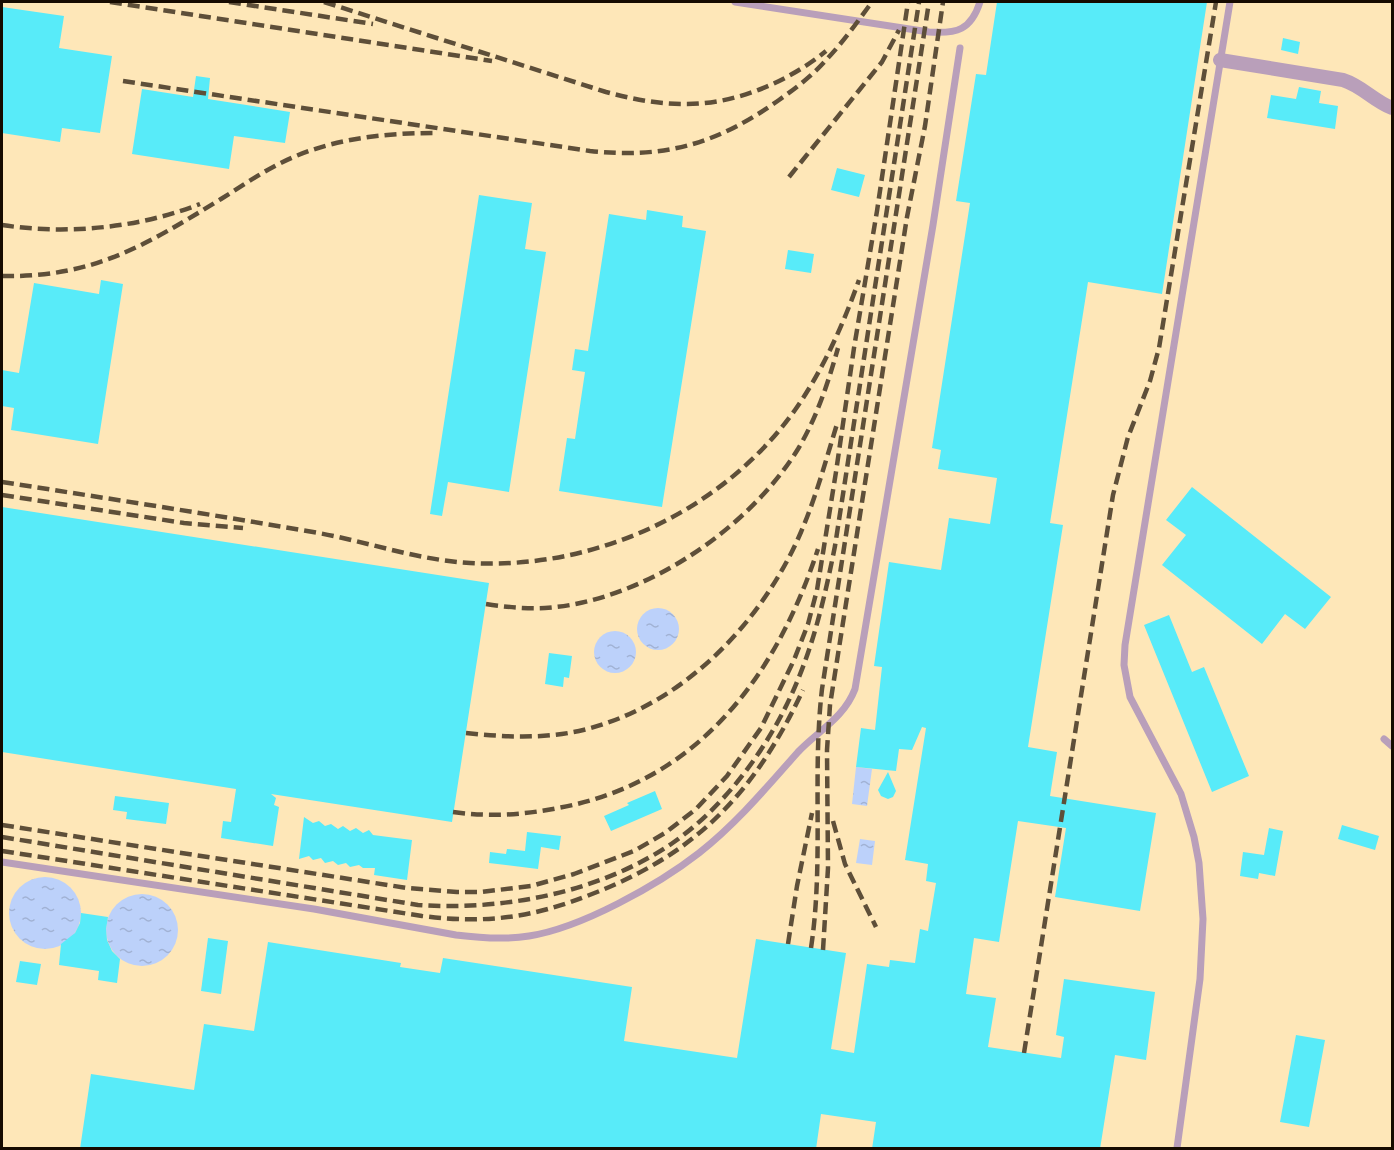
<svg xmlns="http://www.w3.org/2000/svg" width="1394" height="1150" font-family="'PT Sans Narrow',sans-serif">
  <defs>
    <pattern id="water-ripples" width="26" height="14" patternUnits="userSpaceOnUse" patternTransform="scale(1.5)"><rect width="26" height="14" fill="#bcd1fa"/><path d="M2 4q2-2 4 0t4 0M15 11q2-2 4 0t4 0" fill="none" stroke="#a1b2d4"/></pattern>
  </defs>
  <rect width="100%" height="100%" fill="#fee7b8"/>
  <!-- water -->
  <g fill="url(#water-ripples)">
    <circle cx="658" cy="629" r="21"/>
    <circle cx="615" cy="652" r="21"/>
    <path d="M856,767l16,2 -5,37 -15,-2z"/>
    <path d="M860,839l15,2 -3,24 -16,-2z"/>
    <circle cx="45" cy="913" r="36"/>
    <circle cx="142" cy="930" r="36"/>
  </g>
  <!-- building -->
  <g fill="#58ebf9">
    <path d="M997,2h210l-45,292 -74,-12 -38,241 13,2 -35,222 29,5 -7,44 106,17 -16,98 -85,-14 11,-69 -48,-7 -19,121 -25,-4 -8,56 30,4 -8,49 73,11 3,-21 -8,-2 8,-56 91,13 -9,68 -31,-5 -15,94h-228l4,-27 -55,-8 -5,35h-736l11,-75 103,16 10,-66 50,7 14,-89 133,21 -1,4 40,6 3,-15 189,29 -8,54 113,17 19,-119 90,14 -15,96 23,4 13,-89 22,3 1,-7 25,3 5,-34 8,2 8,-48 -10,-2 2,-17 -23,-4 21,-132 -4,-1 -10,23 -13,-1 -3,22 -40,-4 5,-39 14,2 7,-63 -8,-1 15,-104 52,8 8,-52 41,6 7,-46 -59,-9 3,-19 -9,-2 38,-245 -14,-2 20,-127 10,1z"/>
    <path d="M2,7l62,9 -5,32 53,8 -12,77 -38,-5 -2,14 -58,-9z"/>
    <path d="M1283,38l17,4 -2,12 -17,-4z"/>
    <path d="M196,76l14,2 -2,21 82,13 -5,31 -51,-7 -5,33 -97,-15 10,-65 51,8z"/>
    <path d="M1299,87l22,4 -2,12 19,3 -3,23 -68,-11 4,-23 25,4z"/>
    <path d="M837,168l28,7 -6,22 -28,-7z"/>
    <path d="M479,195l53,8 -7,46 21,3 -37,240 -61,-10 -6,34 -12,-2z"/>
    <path d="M647,210l36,6 -1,11 24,4 -44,276 -103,-16 8,-53 8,1 10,-67 -13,-2 3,-21 13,2 21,-137 37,6z"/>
    <path d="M788,250l26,4 -3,19 -26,-4z"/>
    <path d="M101,280l22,4 -25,160 -87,-14 3,-22 -12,-2v-36l17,3 15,-90 65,11z"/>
    <path d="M1192,487l139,110 -26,32 -20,-15 -23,30 -100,-79 24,-30 -20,-15z"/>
    <path d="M2,507l487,76 -37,239 -181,-28 5,4 -2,7 5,2 -6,39 -52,-8 2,-17 8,1 5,-33 -234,-37z"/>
    <path d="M1169,615l23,57 12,-5 45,109 -37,16 -68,-167z"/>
    <path d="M549,653l23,3 -3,22 -5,-1 -1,10 -18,-3z"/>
    <path d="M888,772l8,19 -3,6 -5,2 -7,-3 -3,-6z"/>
    <path d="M655,791l7,18 -51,22 -7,-15 25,-11 -2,-2z"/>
    <path d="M115,796l54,7 -3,21 -40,-5 1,-7 -14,-2z"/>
    <path d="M304,817l9,6 6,-2 6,5 6,-2 7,5 5,-3 7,5 6,-3 7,5 6,-3 4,5 39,5 -5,40 -33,-5 1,-7h-12l-4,-3 -9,2 -4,-4 -8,2 -5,-4 -8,2 -4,-5 -8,2 -4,-4 -10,3z"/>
    <path d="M1342,825l37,11 -4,14 -37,-11z"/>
    <path d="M1269,828l14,3 -8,45 -16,-3 -1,6 -18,-3 3,-24 21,3z"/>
    <path d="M527,832l34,4 -2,14 -18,-3 -3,22 -49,-6 1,-11 16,2 1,-5 18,2z"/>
    <path d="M81,913l27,4 -2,12 1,11 5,11 8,8 -3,24 -19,-3 1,-9 -40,-6 2,-21 14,-11 5,-10z"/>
    <path d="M208,938l20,3 -7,53 -20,-3z"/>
    <path d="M20,961l21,3 -4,21 -21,-3z"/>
    <path d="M1296,1035l29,5 -16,87 -29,-5z"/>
  </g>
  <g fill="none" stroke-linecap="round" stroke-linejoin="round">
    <!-- service -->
    <g stroke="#b99fba" stroke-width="7">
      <path d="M735,2l194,30c28,2 42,-2 51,-30"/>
      <path d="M1384,739l8,7"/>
      <path d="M2,862l312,47 142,26c24,3 49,5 73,1 52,-8 129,-51 170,-83 37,-29 68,-66 99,-101 20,-21 46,-34 57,-63l78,-464 27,-177"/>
      <path d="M1177,1148l23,-169 3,-60 -4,-56 -5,-26 -13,-43 -51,-97 -6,-32 1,-20 105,-643"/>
    </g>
    <!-- minor -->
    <path stroke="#b99fba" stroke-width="14" d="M1220,60l123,20c19,6 31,21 49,28"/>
    <!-- rail -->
    <g stroke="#5e4f39" stroke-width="4.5" stroke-dasharray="12 6" stroke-linecap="butt">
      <path d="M110,2l382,59"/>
      <path d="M229,2l144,22"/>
      <path d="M324,2l282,90c26,7 51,12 78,12 50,1 104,-22 142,-53"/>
      <path d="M123,81l467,70c75,8 127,-7 189,-51 17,-12 34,-25 48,-41 17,-18 31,-38 45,-57"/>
      <path d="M789,177l93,-115 17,-32"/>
      <path d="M2,225c65,10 137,3 198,-21"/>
      <path d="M2,276c91,2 144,-31 219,-77 24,-15 48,-32 75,-43 43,-18 92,-23 138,-23"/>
      <path d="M2,482c103,16 207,32 311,50 53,9 103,28 157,31 125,7 252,-51 325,-153 28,-40 48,-85 64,-130"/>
      <path d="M2,495l182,28 59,5"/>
      <path d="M486,604c20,3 39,5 59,4 96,-6 203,-78 253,-159 19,-32 30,-66 40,-101"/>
      <path d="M466,733c38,4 75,6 113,-2 101,-23 182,-106 222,-199 15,-35 25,-72 36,-108"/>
      <path d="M453,812c36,5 70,3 105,-4 139,-25 218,-131 260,-259"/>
      <path d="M833,821l12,43 31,63"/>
      <path d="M2,825l405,63 50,4h24l50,-6 43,-12 60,-23 31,-18 31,-24 31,-33 34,-48 33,-68 14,-36 9,-34 19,-118 18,-124 23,-137 31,-209"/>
      <path d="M2,837l416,68c87,6 184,-13 256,-63 55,-39 100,-102 125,-165 17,-42 27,-86 36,-131l84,-544"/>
      <path d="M2,851l420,65c64,8 110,2 170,-22 106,-41 163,-102 211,-204"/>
      <path d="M788,944l9,-58 15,-73"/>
      <path d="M811,948c13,-86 1,-173 11,-259l107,-687"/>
      <path d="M823,950l5,-82 -1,-118 3,-45 77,-488 18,-91 18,-124"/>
      <path d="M1024,1053l89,-558 15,-58 22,-56 9,-33 57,-346"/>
    </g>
  </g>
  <!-- border -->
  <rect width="1394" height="1150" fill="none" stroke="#160b00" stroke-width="6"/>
</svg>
